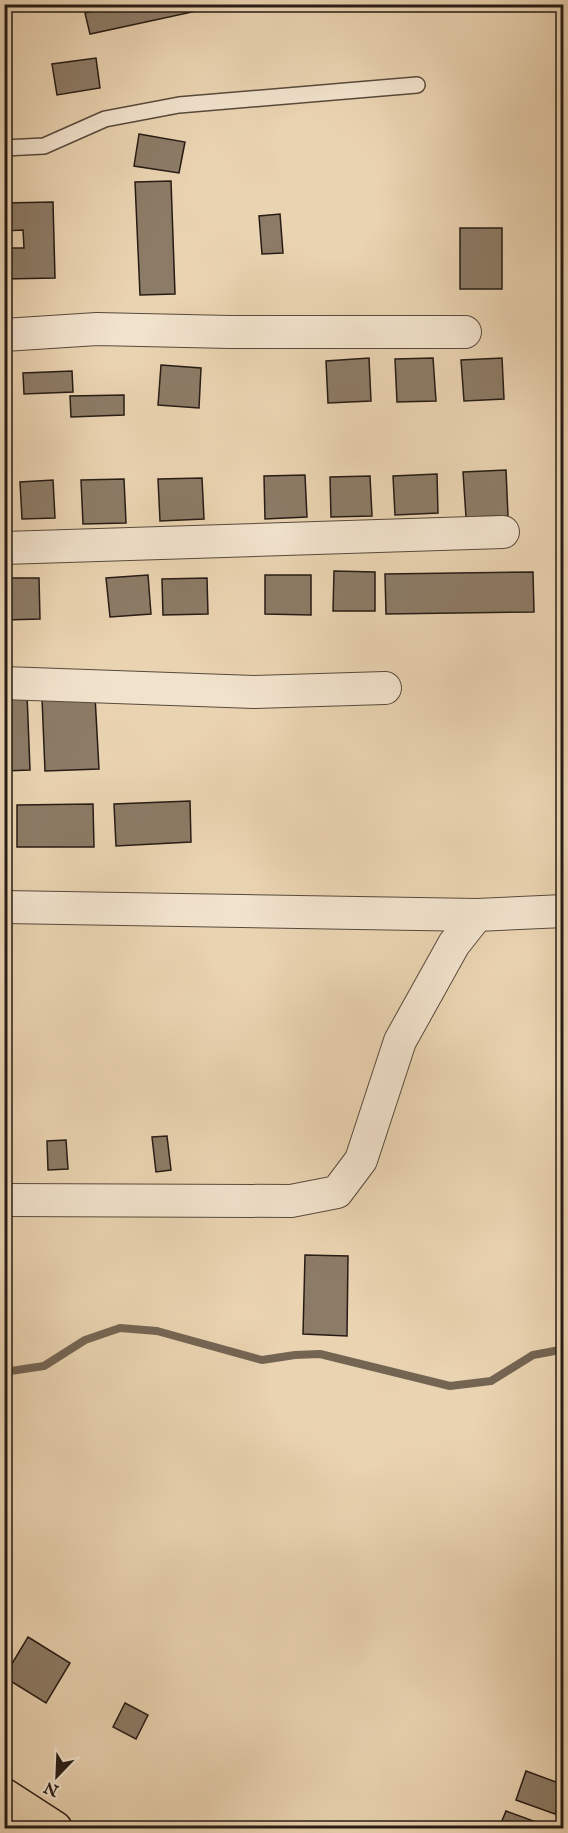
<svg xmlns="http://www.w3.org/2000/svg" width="568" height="1833" font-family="'IM FELL English',serif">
  <rect width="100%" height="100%" fill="#ead3b1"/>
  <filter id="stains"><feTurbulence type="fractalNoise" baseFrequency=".00333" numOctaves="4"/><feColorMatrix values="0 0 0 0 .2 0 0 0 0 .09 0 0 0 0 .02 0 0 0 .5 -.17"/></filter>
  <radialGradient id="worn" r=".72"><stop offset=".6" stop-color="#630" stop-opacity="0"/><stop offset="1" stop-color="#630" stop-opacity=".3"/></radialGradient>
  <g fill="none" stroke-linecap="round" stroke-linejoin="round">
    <!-- stream -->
    <path stroke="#746553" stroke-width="8" d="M4,1372l40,-6 41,-26 35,-12 37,3 105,29 33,-5 25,-1 130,32 41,-5 42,-26 27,-5 4,1"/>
  </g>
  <!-- building -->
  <g fill="#8c7b66" stroke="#271c15" stroke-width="1.5">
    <path d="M124,4h96v2l-130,28 -5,-21z"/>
    <path d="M96,58l4,30 -43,7 -5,-31z"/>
    <path d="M139,134l46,8 -6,31 -45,-7z"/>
    <path d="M171,181l4,113 -35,1 -5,-113z"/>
    <path d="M53,202l2,76 -51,1v-31h20l-1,-18 -19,1v-28z"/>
    <path d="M280,214l3,39 -21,1 -3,-38z"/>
    <rect x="460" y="228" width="42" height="61"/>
    <path d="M369,358l2,43 -43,2 -2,-42z"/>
    <path d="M433,358l3,43 -39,1 -2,-43z"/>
    <path d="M502,358l2,41 -40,2 -3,-41z"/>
    <path d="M161,365l40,3 -2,40 -41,-3z"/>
    <path d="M72,371l1,21 -49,2 -1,-21z"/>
    <path d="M124,395v20l-53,2 -1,-21z"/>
    <path d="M506,470l2,46 -42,1 -3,-45z"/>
    <path d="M437,474l1,39 -43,2 -2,-39z"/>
    <path d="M305,475l2,42 -42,2 -1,-43z"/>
    <path d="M370,476l2,40 -41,1 -1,-40z"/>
    <path d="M202,478l2,41 -44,2 -2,-42z"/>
    <path d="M124,479l2,44 -43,1 -2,-44z"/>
    <path d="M53,480l2,38 -33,1 -2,-37z"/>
    <path d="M334,571l41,1v39h-42z"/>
    <path d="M533,572l1,40 -148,2 -1,-40z"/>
    <path d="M148,575l3,39 -41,3 -4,-39z"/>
    <path d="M265,575h46v40l-46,-1z"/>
    <path d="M4,578h35l1,41 -36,1z"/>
    <path d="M207,578l1,36 -45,1 -1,-36z"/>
    <path d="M27,694l3,76 -26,1v-76z"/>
    <path d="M95,696l4,73 -54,2 -3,-73z"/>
    <path d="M190,801l1,41 -75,4 -2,-42z"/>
    <path d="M93,804l1,43h-77v-42z"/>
    <path d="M167,1136l4,34 -15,2 -4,-35z"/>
    <path d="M66,1140l2,29 -20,1 -1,-29z"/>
    <path d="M305,1255l43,1 -1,80 -44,-2z"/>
    <path d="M28,1637l42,26 -24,40 -42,-26z"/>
    <path d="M125,1703l23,12 -12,24 -23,-12z"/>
    <path d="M526,1771l38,14 -9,29 -39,-14z"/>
    <path d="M506,1811l44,16 -1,1h-50z"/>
  </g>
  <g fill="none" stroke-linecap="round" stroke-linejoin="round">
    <!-- lane casing -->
    <g stroke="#584a3c" stroke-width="18">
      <path id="lane" d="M4,148l40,-2 61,-27 74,-14 238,-20"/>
    </g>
    <!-- street casing -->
    <g stroke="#584a3c" stroke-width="34">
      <g id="street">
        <path d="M4,335l93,-6 133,3h235"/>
        <path d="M4,548l499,-16"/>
        <path d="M4,683l250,9 131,-4"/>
        <path d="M4,907l473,8 87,-4"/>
        <path d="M4,1200l287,1 46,-9 24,-32 39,-119 54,-97 23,-29"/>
      </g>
    </g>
    <!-- highway casing -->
    <g stroke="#271c15" stroke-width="36">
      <path id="highway" d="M4,1795l51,33"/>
    </g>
    <!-- lane -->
    <use href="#lane" stroke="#f1e2cc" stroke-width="15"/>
    <!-- street -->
    <use href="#street" stroke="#f1e2cc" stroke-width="32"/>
    <!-- highway -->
    <use href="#highway" stroke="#ead3b1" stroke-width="33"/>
  </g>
  <!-- margin -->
  <rect width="568" height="1833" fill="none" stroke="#ead3b1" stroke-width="24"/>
  <rect x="6" y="6" width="556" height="1821" fill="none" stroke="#271c15" stroke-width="3"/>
  <rect x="12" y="12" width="544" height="1809" fill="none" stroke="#271c15" stroke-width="1.5"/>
  <!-- north arrow -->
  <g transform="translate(57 1776) rotate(203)" stroke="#f1e2cc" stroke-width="4.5" paint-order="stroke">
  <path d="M0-4.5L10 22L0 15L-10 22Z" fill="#271c15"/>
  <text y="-9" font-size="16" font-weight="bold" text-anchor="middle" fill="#271c15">N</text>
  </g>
  <rect width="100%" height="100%" filter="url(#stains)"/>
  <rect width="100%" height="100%" fill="url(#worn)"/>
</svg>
